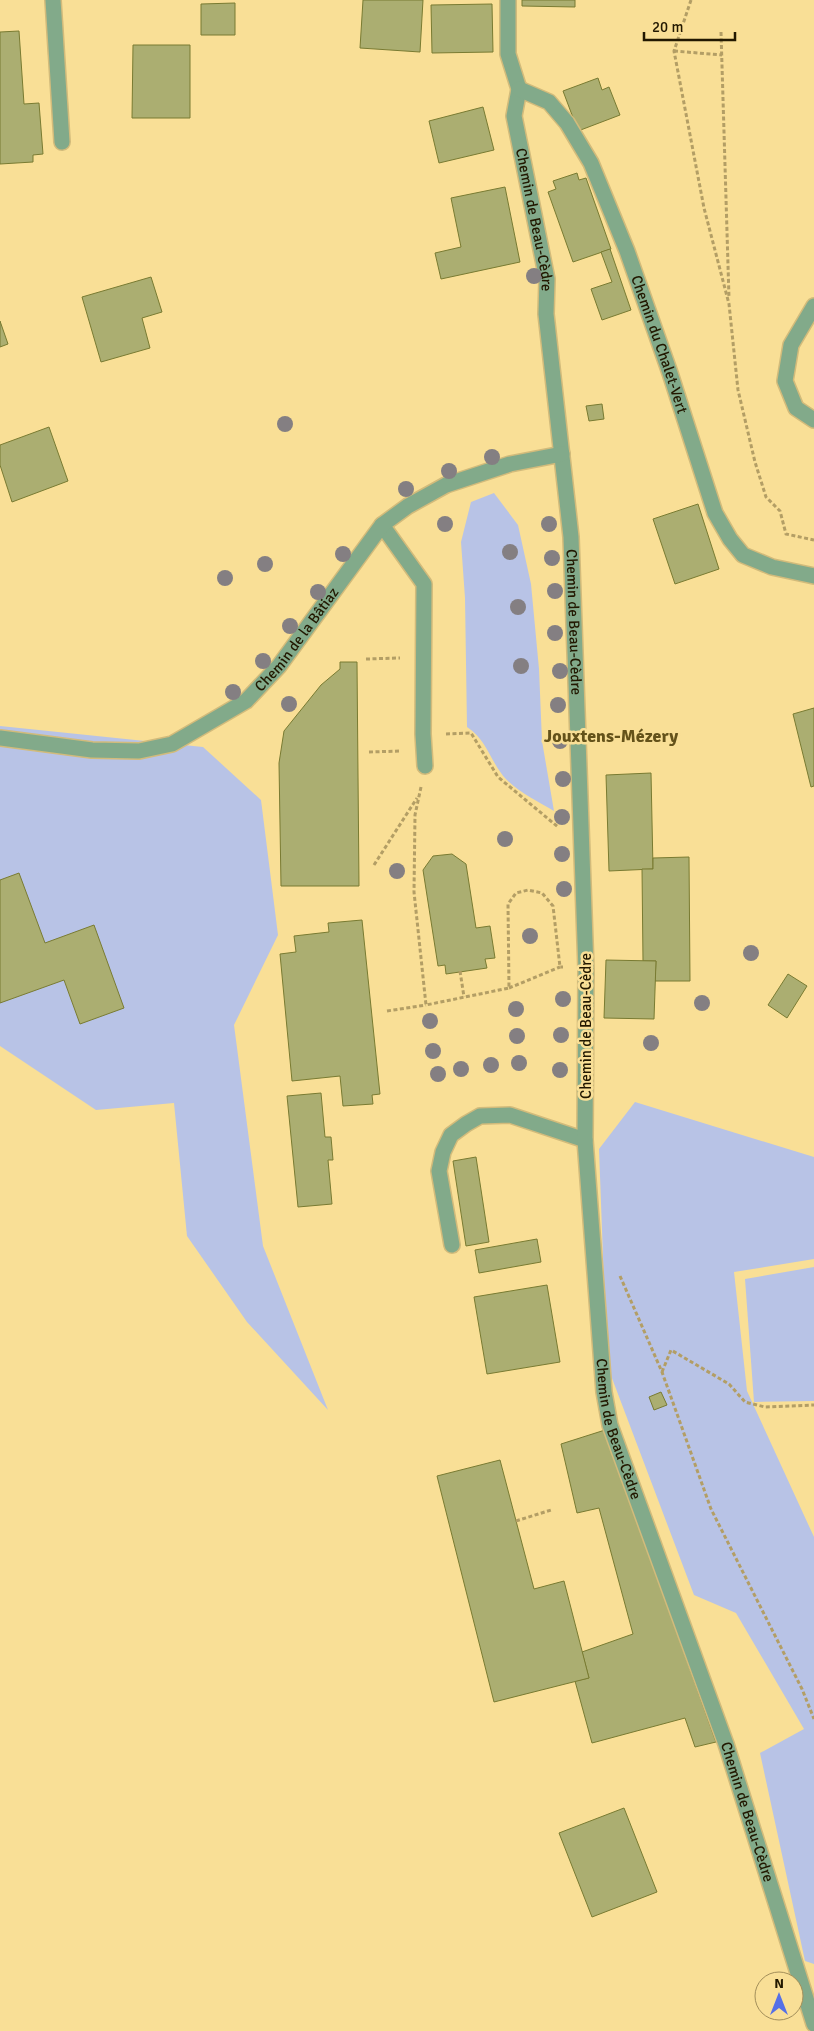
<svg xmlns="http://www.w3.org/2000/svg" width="814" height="2031" font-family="Signika,sans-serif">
  <rect width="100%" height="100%" fill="#f9df96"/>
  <!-- green -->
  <g fill="#b8c3e6">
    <path d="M494,493l24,32 13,59 8,85 3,72 12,70c-17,-10 -41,-21 -53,-38 -13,-18 -15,-33 -34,-46l-2,-129 -4,-56 10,-40z"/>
    <path d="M0,726l203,21 58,53 17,135 -44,90 29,221 65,164 -81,-88 -60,-86 -13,-133 -78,7 -96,-64z"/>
    <path d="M635,1102l179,55v102l-80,13 13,119 67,146v427l-9,-3 -45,-208 44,-24 -68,-116 -42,-18 -87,-230 -8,-216z"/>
    <path d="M814,1267v134l-60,1 -9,-123z"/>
  </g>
  <!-- building -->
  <g fill="#abae71" stroke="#797b32">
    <path d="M363,0h60l-3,52 -60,-4z"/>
    <path d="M522,0h53v7l-53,-1z"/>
    <path d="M235,3v32h-34v-31z"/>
    <path d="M492,4l1,48 -61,1 -1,-48z"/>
    <path d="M19,31l5,73 15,-1 4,51 -10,1v7l-33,2v-132z"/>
    <path d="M133,45h57v73h-58z"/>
    <path d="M598,78l4,12 7,-3 11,28 -42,16 -15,-40z"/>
    <path d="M483,107l11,43 -55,13 -10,-42z"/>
    <path d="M577,173l2,7 7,-2 25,71 -38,13 -25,-70 8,-3 -3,-8z"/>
    <path d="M505,187l15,75 -79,17 -6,-26 26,-6 -10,-49z"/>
    <path d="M610,249l21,61 -29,10 -11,-31 21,-7 -11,-30z"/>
    <path d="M151,277l11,35 -20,6 8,30 -49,14 -19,-65z"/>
    <path d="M0,321l8,23 -8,3z"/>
    <path d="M602,404l2,15 -15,2 -3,-15z"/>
    <path d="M49,427l19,54 -56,21 -12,-37v-20z"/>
    <path d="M698,504l21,65 -44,15 -22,-65z"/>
    <path d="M340,662h17l2,224h-78l-2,-123 5,-32 37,-46 19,-16z"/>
    <path d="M814,708v78l-3,1 -18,-73z"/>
    <path d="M651,773l2,96 -44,2 -3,-96z"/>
    <path d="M452,854l14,10 10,64 14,-2 5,32 -10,1 2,9 -41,6 -1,-9 -7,1 -15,-96 10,-14z"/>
    <path d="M689,857l1,124h-35l1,-20h-13l-1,-92h11v-11z"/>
    <path d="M19,873l26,70 49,-18 30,83 -44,16 -16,-44 -64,23v-123z"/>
    <path d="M362,920l18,174 -8,1 1,9 -30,2 -3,-30 -48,5 -12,-127 16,-2 -2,-16 35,-4 -1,-9z"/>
    <path d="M606,960l50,1 -2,58 -50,-1z"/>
    <path d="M788,974l19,12 -20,32 -19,-13z"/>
    <path d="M321,1093l4,44h6l2,23h-5l4,44 -34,3 -11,-111z"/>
    <path d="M476,1157l13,85 -23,4 -13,-85z"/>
    <path d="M537,1239l4,23 -62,11 -4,-23z"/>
    <path d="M547,1285l13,77 -73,12 -13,-77z"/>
    <path d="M661,1392l6,13 -13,5 -5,-13z"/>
    <path d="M605,1430l111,312 -21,5 -10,-29 -93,25 -17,-62 14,-3 -7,-26 51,-18 -34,-126 -22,5 -16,-69z"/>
    <path d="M500,1460l34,129 30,-8 25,97 -95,24 -57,-226z"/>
    <path d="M624,1808l33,84 -65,25 -33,-84z"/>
  </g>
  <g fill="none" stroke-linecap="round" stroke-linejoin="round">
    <!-- lane casing -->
    <g stroke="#d2bb7b" stroke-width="18">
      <g id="lane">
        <path d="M53,0l9,142"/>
        <path d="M814,306l-23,39 -6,36 11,27 18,12"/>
        <path d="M382,525l42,59 -1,150 2,32"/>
        <path d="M452,1245l-13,-74 4,-19 8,-17 15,-11 14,-8 30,-1 75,25"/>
      </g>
    </g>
    <!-- street casing -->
    <g stroke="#d2bb7b" stroke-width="18">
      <g id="street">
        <path id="s1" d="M508,0v54l11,35 -5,27 33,163 -1,35 25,223 15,433 -1,170 19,252 6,33 116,319 88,280"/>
        <path id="s2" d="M519,89l30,13 18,21 24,40 36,88 43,122 45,140 15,26 13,16 29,12 42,9"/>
        <path id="s3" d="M0,738l92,12 47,1 33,-7 74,-43 33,-35 103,-141 26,-19 38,-21 64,-21 52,-10"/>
      </g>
    </g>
    <!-- path -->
    <g stroke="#b39e65" stroke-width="3" stroke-dasharray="4 2.5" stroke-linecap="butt">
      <path d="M691,0l-17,51 30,157 25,96 9,86 17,72 11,35 14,14 6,23 28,6"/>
      <path d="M721,32l8,266"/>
      <path d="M674,51l48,4"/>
      <path d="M366,659l34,-1"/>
      <path d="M446,734l25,-1 27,44 60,50"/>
      <path d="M369,752l32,-1"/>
      <path d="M421,787l-6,28 -1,77 12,113 83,-17 -1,-84 8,-11 12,-3 14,3 11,13 7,61h3"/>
      <path d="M374,865l43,-67"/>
      <path d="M460,971l4,26"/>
      <path d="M509,988l51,-21"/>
      <path d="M387,1011l39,-6"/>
      <path d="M620,1276l42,96 49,137 91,180 12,30"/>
      <path d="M662,1372l9,-22 58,34 16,18 20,5 49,-2"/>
      <path d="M516,1521l35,-11"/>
    </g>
    <!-- lane -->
    <use href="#lane" stroke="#82aa8a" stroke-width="15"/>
    <!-- street -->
    <use href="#street" stroke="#82aa8a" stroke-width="15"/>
  </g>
  <!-- trees -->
  <g fill="#847f82">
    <circle cx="534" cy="276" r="8"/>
    <circle cx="285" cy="424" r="8"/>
    <circle cx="492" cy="457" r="8"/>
    <circle cx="449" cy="471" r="8"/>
    <circle cx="406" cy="489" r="8"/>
    <circle cx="445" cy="524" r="8"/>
    <circle cx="549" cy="524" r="8"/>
    <circle cx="510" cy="552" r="8"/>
    <circle cx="343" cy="554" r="8"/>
    <circle cx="552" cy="558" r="8"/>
    <circle cx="265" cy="564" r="8"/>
    <circle cx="225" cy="578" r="8"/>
    <circle cx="555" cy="591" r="8"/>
    <circle cx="318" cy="592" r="8"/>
    <circle cx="518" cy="607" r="8"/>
    <circle cx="290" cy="626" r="8"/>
    <circle cx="555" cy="633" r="8"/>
    <circle cx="263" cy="661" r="8"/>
    <circle cx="521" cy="666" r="8"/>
    <circle cx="560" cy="671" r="8"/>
    <circle cx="233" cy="692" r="8"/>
    <circle cx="289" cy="704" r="8"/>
    <circle cx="558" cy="705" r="8"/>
    <circle cx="560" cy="741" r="8"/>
    <circle cx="563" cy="779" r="8"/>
    <circle cx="562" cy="817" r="8"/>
    <circle cx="505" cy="839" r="8"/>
    <circle cx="562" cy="854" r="8"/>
    <circle cx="397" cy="871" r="8"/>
    <circle cx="564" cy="889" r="8"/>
    <circle cx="530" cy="936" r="8"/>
    <circle cx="751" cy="953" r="8"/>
    <circle cx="563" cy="999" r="8"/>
    <circle cx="702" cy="1003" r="8"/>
    <circle cx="516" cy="1009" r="8"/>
    <circle cx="430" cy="1021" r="8"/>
    <circle cx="561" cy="1035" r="8"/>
    <circle cx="517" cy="1036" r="8"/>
    <circle cx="651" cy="1043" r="8"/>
    <circle cx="433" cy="1051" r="8"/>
    <circle cx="519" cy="1063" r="8"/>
    <circle cx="491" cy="1065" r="8"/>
    <circle cx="461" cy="1069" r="8"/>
    <circle cx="560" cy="1070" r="8"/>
    <circle cx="438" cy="1074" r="8"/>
  </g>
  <g text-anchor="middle" stroke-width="5" stroke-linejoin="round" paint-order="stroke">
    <!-- street labels -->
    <g font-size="15" fill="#221800" stroke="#f9df96">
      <text dy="5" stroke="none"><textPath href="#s1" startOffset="224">Chemin de Beau-Cèdre</textPath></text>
      <text dy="5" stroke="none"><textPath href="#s2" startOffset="301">Chemin du Chalet-Vert</textPath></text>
      <text dy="5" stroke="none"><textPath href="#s1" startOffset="629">Chemin de Beau-Cèdre</textPath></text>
      <text dy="5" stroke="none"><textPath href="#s3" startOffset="339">Chemin de la Bâtiaz</textPath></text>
      <text transform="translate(586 1026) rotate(-90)" y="5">Chemin de Beau-Cèdre</text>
      <text dy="5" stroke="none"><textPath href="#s1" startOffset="1439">Chemin de Beau-Cèdre</textPath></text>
      <text dy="5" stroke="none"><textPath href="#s1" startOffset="1844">Chemin de Beau-Cèdre</textPath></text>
    </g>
    <!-- quarter labels -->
    <g font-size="18" font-weight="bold" fill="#64521a" stroke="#f9df96">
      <text x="611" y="742">Jouxtens-Mézery</text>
    </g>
  </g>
  <!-- north arrow -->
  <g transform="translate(779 1996)"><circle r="24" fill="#f9df96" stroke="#a38f5a"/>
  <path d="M0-4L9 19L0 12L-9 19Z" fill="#5670e6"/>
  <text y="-8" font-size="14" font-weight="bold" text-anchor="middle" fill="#221800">N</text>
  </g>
  <!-- scale -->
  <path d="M644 32v8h91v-8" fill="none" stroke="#221800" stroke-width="2.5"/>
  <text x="652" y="32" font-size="15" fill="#221800" stroke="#f9df96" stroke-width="4" paint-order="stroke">20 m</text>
</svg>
